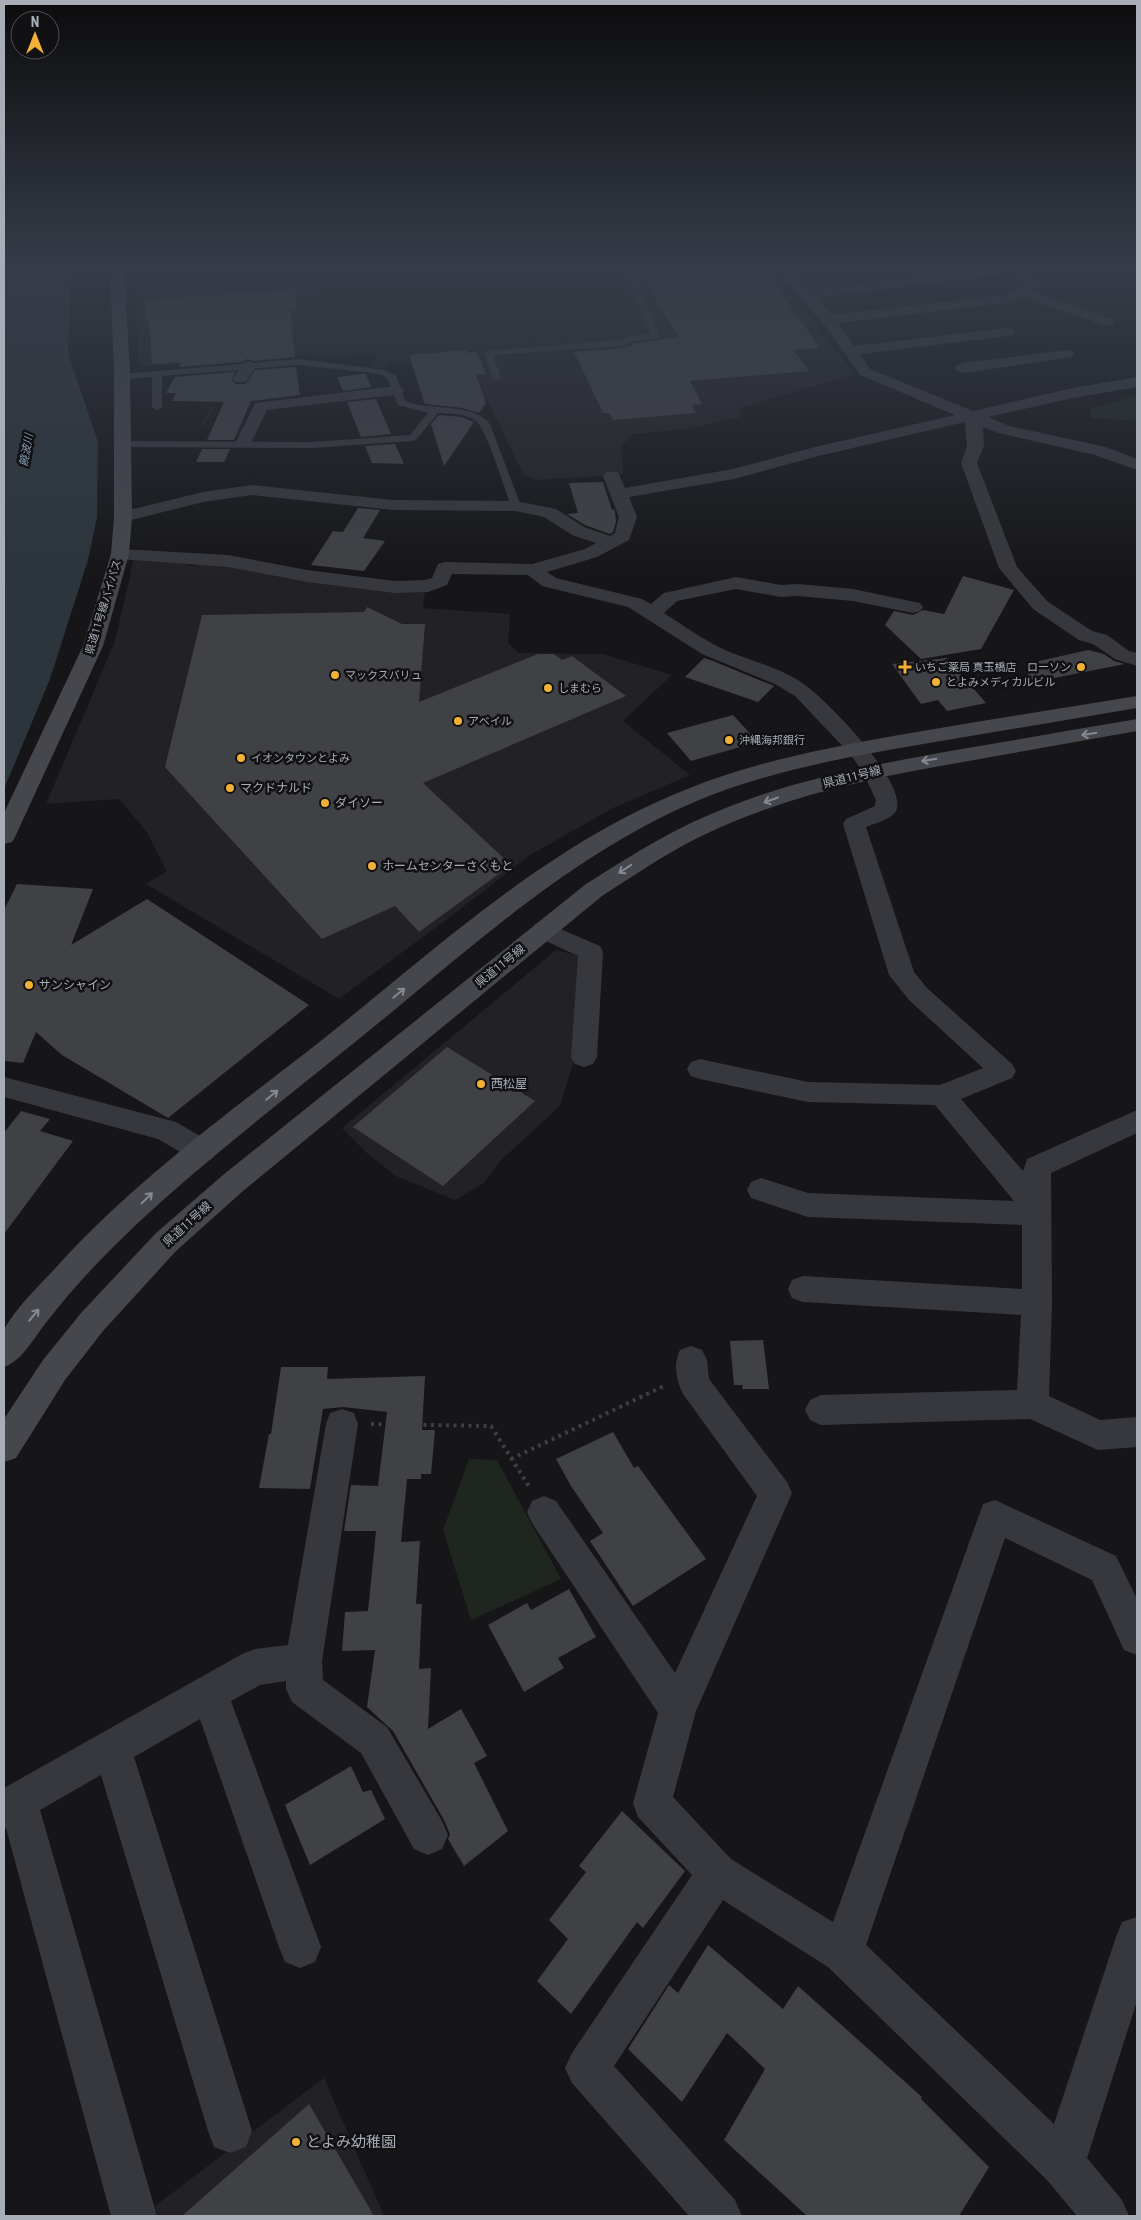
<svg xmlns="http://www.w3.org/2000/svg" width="1141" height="2220" font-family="'Roboto Condensed','Noto Sans JP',sans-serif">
  <rect width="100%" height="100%" fill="#161618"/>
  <!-- built -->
  <g fill="#222225">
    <path d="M135,269h635l85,105 -112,33 -3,4v6l-53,12 -54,5 -11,11 1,30 -88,5 -12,-6 -36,-75 -63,5 -13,-41h-23l-4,5 -13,-1 5,-5 -1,-8 -61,2 -9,-2 -166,13z"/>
    <path d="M134,558l52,5 5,3 22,-3 76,16 105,11 31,1 -2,17 87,6 -2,29 11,10 84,1 69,21 -49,46 67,54 -77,33 -83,47 -84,65 -107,79 -193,-115 21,-13 -20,-39 -28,-33 -73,5 69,-163z"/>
    <path d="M556,950l20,5 9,9 -11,97 -14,45 -60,55 -16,22 -29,17 -59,-24 -27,-21 -27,-27z"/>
    <path d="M324,2078l60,138h-226l-3,-10z"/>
  </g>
  <!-- green -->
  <g fill="#1e261f">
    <path d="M319,269h283l19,6 20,54 -19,9 -187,12 -124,2 3,-81z"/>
    <path d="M1137,395v26l-46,-3 -2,-9z"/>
    <path d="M469,1459l28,1 64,119 -90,41 -28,-90z"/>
  </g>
  <!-- water -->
  <path fill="#2c353c" d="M4,269h67l-3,84 30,89 -1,75 -9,43 -38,119 -46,110z"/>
  <!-- building -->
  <g fill="#404145">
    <path d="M717,269h49l19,26h-3l38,53 -27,2 16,21 -119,10 12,23 -10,1 4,8 -83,7 -4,-7h-6l-29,-61 49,-4 10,-2 -1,-2 3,-1 43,-6 -36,-62z"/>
    <path d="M294,289l3,21h-7l5,47 -42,4 -6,-2 -6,3 -62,5 3,-5 -30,2 -3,-43h-4v-21z"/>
    <path d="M466,350l1,3 10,-1 9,22 -10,1 10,28 -7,10 -17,-5 -37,-4 -16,-49z"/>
    <path d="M296,367l4,28 -49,6 -17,39h-27l17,-38 -52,-1 4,-8h-10l9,-16 60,-5 -3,8 4,4h10l9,-14z"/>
    <path d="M362,374h4l5,13 -28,4 -6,-14z"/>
    <path d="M376,399l15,35 -30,3 -14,-35z"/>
    <path d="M439,415l23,2 12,5 -30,44 -13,-42z"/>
    <path d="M395,444l9,20 -32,-1 -7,-17z"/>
    <path d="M202,449h28l-6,13h-28z"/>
    <path d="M603,482l9,28 2,-1 1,3 1,10 -3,10 -3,2 -25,-9 -18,-11 11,-1 -9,-30z"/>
    <path d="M358,508l22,2 -17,28 22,3 -21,30 -53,-6 22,-34 10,1z"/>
    <path d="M963,576l51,14 -33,59 -60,10 -36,-34 9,-14 19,4 10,-5 21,4z"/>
    <path d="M367,607l35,17h23l-6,78 119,-48h16l8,6 10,-4 54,40 -203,87 88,82 -92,67 -24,-26 -73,33 -157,-172 37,-152 162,-3z"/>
    <path d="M1088,650l16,4 10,7 11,3 -96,19 -3,-19z"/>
    <path d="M704,658l9,3 61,25 -16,16 -73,-25z"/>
    <path d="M947,658l39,45 -39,8 -9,-11 -17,4 -29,-40z"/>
    <path d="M733,715l25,27 -67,19 -24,-28z"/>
    <path d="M17,884l76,5 -22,56 76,-46 162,106 -141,113 -106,-63 -26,-23 -13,31 -19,-2v-151z"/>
    <path d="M447,1047l88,54 -92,85 -90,-59z"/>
    <path d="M21,1111l29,8 -10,12 33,10 -69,93v-101z"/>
    <path d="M763,1340l6,49h-27l1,-4h-9l-4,-44z"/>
    <path d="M281,1367h47l-1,12 98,-3 -3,54h13l-4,44h-10v5h-14l-6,63 19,-1 -4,63h6l-3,65 12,-1 -3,61 33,-20 26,47 -13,7 34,68 -44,35 -16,-27 2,-5 -6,-14 -51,-89 -26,-24 8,-57 -33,1 3,-39 23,-1 8,-80h-32l7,-46 27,1 9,-74 -44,-5 -20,2 -13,80 -51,-1 10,-54h2z"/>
    <path d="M613,1432l21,36 4,-2 68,93 -73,47 -43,-65 13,-8 -32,-47 -15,-27z"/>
    <path d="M569,1589l27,48 -38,21 6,10 -40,24 -36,-67 39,-22 4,7z"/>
    <path d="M351,1766l12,26 8,-2 14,29 -75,46 -25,-60z"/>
    <path d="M622,1811l63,60 -42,57 -6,-6 -66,92 -34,-33 31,-42 -19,-19 37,-48 -7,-6z"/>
    <path d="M708,1945l75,64 15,-23 124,111 -1,2 68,68 -30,49h-152l-83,-76 41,-71 -38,-36 -45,69 -54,-53 41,-64 9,8z"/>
    <path d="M309,2104l65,112h-192z"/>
  </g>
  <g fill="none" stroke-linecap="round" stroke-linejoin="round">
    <!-- path-far1 -->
    <path stroke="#3d3f44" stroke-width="2" stroke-dasharray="1 2" stroke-linecap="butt" d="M202,427l10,-20"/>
    <!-- path -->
    <g stroke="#3d3f44" stroke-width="4" stroke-dasharray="3 4.5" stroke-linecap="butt">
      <path d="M371,1424l120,2 39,62"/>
      <path d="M511,1459l153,-73"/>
    </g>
    <!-- lane -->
    <g fill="#37383d" fill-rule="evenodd">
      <path d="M624,269h8l28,67 -1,2 -25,3 -11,5 -130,9 8,23 -8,2 -9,-27 1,-2 136,-11 11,-4 19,-2z"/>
      <path d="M299,359l86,11 11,6 9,25c27,11 66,0 85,23l31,82 -5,3 -5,-3c-6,-16 -25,-78 -35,-85 -11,-8 -25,-7 -38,-8l-22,27 -3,1 -101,7 -189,-1 -5,-3 5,-3 189,1 98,-7 18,-22 -30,-8 -11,-27 -7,-4 -81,-9 -137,11v31l-5,3 -5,-3v-30l-30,3 -5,-3 5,-3z"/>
    </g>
    <!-- street -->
    <g fill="#37383d" fill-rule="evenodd">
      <path d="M782,269h14v3l15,18 171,-21h38l23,15 -11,7 80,28 2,3 -2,3 -5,1 -86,-29 -15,6 -168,20 16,23 154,-18 5,1 2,3 -2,3 -5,1 -148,18 10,15 103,42 100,-23 64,-11v10l-64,11 -85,19 21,9 97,21 31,12v11l-42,-15 -97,-22 -15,-6 1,19 -7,17 40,104 30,34 45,30 15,4 22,16 8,2v13l-22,-7 -22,-15 -14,-4 -46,-31 -34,-41 -38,-105 6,-17 -2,-24 -147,34 -84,23 -105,18 8,20 -8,23 -32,17 -50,15 9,6 86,21 9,5 13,-11 72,-16 45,8 17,-1 55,5 67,14 3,4 -3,4 -7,2 -60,-12 -55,-5 -17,1 -45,-8 -59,12 -13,12c17,11 34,23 51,32 30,16 67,21 94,43 21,16 100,97 87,123 -4,8 -22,13 -30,16l48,145 13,16 85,76 4,7 -4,7 -51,21 62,72 4,-12 110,-49v23l-86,40 1,130 -3,93 51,24 37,-3v30l-39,3 -68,-31 -209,6 -11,-5 -5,-10 5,-10 11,-5 196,-5 4,-75 -218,-13 -11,-4 -4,-9 4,-9 11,-4 219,13v-64l-214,-8 -57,-19 -4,-8 4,-8 10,-4 47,15 206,8 -79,-96 -127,-3 -108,-23 -9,-3 -4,-7 4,-7 9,-3 108,23 132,3 43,-17 -74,-68 -20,-25 -46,-151 3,-5 29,-13 1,-6 -13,-28 -13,-18 -55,-58 -20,-12 -73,-30 -74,-47 -86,-21 -14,-11 -76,-1 -5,11 -19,7 -33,1 -88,-11 -79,-15 -108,-8 -6,-1 -3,-4 3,-4 6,-1 108,6 79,15 88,11 30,-1 7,-2 6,-14 7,-2 87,2 53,-15 11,-6 -24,-8 -28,-18 -28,-6 -123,-1 -141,-15 -49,7 -80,20 -6,-1 -3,-4 3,-4 86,-21 49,-7 141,15 123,1 40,8 28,18 26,9 5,-3 4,-16 -16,-41 3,-4h12l7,16 108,-19 82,-22 140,-32 -95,-40 -37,-52 -39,-47zM1009,273l17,11 -23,11 -171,20 -15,-17z"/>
      <path d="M1067,350l5,1 2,3 -2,3 -109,16 -5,-2 -3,-3 3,-3 5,-2z"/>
      <path d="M248,361l5,2 3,3 -10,16h-10l-3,-3 10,-16z"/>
      <path d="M396,386l6,2 2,3 -2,3 -135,16 -18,37h-12l-2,-3 20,-41z"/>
      <path d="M544,922l56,24 3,6 -6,105 -4,7 -9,3 -9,-3 -4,-7 7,-101 -43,-20 -3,-6 3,-6z"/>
      <path d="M4,1077l172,45 36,21 4,8 -4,8 -10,3 -10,-3 -34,-20 -154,-42z"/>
      <path d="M691,1346l11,4 5,10 2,19 78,103 5,11 -96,218 -23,86 58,62 102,63 150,-418 12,-4 121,56 21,43v56l-13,-5 -32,-70 -87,-42 -139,407 188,179 62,-187 6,-15 15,-5v84l-50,157 35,42 7,16h-52l-30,-36 -219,-213 -105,-67 -109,166 121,134 7,16h-53l-117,-133 -7,-15 7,-15 120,-178 -54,-58 -5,-14 25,-90 -126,-190 -5,-11 5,-11 12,-5 12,5 119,172 82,-177 -74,-102c-7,-14 -10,-30 -3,-44z"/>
      <path d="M342,1409l12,4 4,11 -36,237 1,19 64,47 55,94 6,14 -6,14 -14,6 -14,-6 -53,-96 -69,-51 -6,-13v-8l-26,4 -29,16 90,246 -6,15 -15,6 -15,-6 -6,-15 -79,-228 -66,38 118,374 -6,16 -16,6 -16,-6 -6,-16 -107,-356 -61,35 117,406h-46l-105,-388h-2v-40l238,-134 13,-5 33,-4 38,-221 4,-11z"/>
    </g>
    <!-- secondary -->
    <g fill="#45474d" fill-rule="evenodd">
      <path d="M110,269h14l6,101 2,147 -3,37 -26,92 -88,191 -3,5 -8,2v-31l79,-167 28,-92 3,-37v-147z"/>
      <path d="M804,269h18l-7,4 -9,-1z"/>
      <path d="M1137,696v12c-69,12 -138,23 -208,35 -77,13 -157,27 -230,57 -114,48 -207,129 -301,207 -68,56 -138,110 -205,167 -53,45 -106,95 -148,150 -12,15 -23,37 -41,43 0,-12 -4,-31 2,-41 14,-23 36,-43 54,-63 76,-83 168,-150 257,-219 116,-92 229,-199 368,-254 68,-28 142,-42 214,-55 79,-14 159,-26 238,-39z"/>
      <path d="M1137,719v12c-56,10 -112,20 -168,30 -89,15 -177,33 -259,71 -38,17 -72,41 -108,64l-359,295 -67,60 -73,80 -38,49 -49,78 -12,4v-43l39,-59 38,-47 75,-80 67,-58 363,-291c35,-22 69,-44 107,-62 85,-40 178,-57 269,-73 58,-10 117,-20 175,-30z"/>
    </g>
  </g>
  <!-- one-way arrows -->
  <defs><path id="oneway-shaft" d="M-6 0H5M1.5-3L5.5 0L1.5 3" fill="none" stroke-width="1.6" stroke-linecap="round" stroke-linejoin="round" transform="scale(1.25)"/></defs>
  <g stroke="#858993">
    <use href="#oneway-shaft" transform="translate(1089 734) rotate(170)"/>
    <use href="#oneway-shaft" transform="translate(929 760) rotate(171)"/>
    <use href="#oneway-shaft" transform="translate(771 800) rotate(161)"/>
    <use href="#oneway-shaft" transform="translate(625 869) rotate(146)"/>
    <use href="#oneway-shaft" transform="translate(399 993) rotate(-39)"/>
    <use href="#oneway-shaft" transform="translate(272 1095) rotate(-39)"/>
    <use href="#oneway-shaft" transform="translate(147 1198) rotate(-44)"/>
    <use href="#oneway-shaft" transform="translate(34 1315) rotate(-50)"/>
  </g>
  <!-- sky -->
  <linearGradient id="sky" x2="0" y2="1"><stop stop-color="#0c0c0d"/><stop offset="0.46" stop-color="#363c48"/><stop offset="1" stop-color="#363c48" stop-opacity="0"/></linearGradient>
  <rect width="1141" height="579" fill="url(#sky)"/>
  <!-- markers -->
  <g fill="#f2b134" stroke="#111113" stroke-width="2">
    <path d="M902.5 659.5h5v5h5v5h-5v5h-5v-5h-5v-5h5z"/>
    <circle cx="1081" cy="667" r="5"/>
    <circle cx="335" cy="675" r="5"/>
    <circle cx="936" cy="682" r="5"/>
    <circle cx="548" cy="688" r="5"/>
    <circle cx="458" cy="721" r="5"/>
    <circle cx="729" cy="740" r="5"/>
    <circle cx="241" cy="758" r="5"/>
    <circle cx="230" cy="788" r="5"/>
    <circle cx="325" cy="803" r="5"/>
    <circle cx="372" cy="866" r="5"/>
    <circle cx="29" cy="985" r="5"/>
    <circle cx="481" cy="1084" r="5"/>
    <circle cx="296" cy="2142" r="5"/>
  </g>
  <g text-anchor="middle" stroke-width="5" stroke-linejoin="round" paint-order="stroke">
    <!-- far-water labels -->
    <g font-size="11" font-style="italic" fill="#7f9bb3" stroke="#111113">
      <text transform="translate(26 450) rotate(-80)" y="4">饒波川</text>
    </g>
    <!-- far-street labels -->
    <g font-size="11" fill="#a8adb8" stroke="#111113">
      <text transform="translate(103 607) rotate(-73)" y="4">県道11号線バイパス</text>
    </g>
    <!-- far-poi labels -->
    <g font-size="11" fill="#a8adb8" stroke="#111113" text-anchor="start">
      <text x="915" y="671">いちご薬局 真玉橋店</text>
      <text x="1071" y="671" text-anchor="end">ローソン</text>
      <text x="345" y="679">マックスバリュ</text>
      <text x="946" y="686">とよみメディカルビル</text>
      <text x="558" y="692">しまむら</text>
      <text x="468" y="725">アベイル</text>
      <text x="739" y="744">沖縄海邦銀行</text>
      <text x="251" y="762">イオンタウンとよみ</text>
    </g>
    <!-- street labels -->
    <g font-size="12" fill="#a8adb8" stroke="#111113">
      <text transform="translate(852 777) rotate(-14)" y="4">県道11号線</text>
      <text transform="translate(500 966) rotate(-39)" y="4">県道11号線</text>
      <text transform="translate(187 1224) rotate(-42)" y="4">県道11号線</text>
    </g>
    <!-- poi labels -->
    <g font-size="12" fill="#a8adb8" stroke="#111113" text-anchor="start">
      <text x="240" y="792">マクドナルド</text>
      <text x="335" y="807">ダイソー</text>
      <text x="382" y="870">ホームセンターさくもと</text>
      <text x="39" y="989">サンシャイン</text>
      <text x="491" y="1088">西松屋</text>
    </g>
    <!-- near-poi labels -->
    <g font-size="15" fill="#a8adb8" stroke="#111113" text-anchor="start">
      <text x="306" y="2147">とよみ幼稚園</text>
    </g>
  </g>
  <!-- border -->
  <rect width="1141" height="2220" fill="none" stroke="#a8adb8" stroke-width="10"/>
  <!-- north arrow -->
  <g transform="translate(35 35)"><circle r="24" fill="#111113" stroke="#4d4f55"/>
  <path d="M0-4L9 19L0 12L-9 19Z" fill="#f2b134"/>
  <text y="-8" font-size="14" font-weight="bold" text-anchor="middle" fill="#a8adb8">N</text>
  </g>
</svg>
